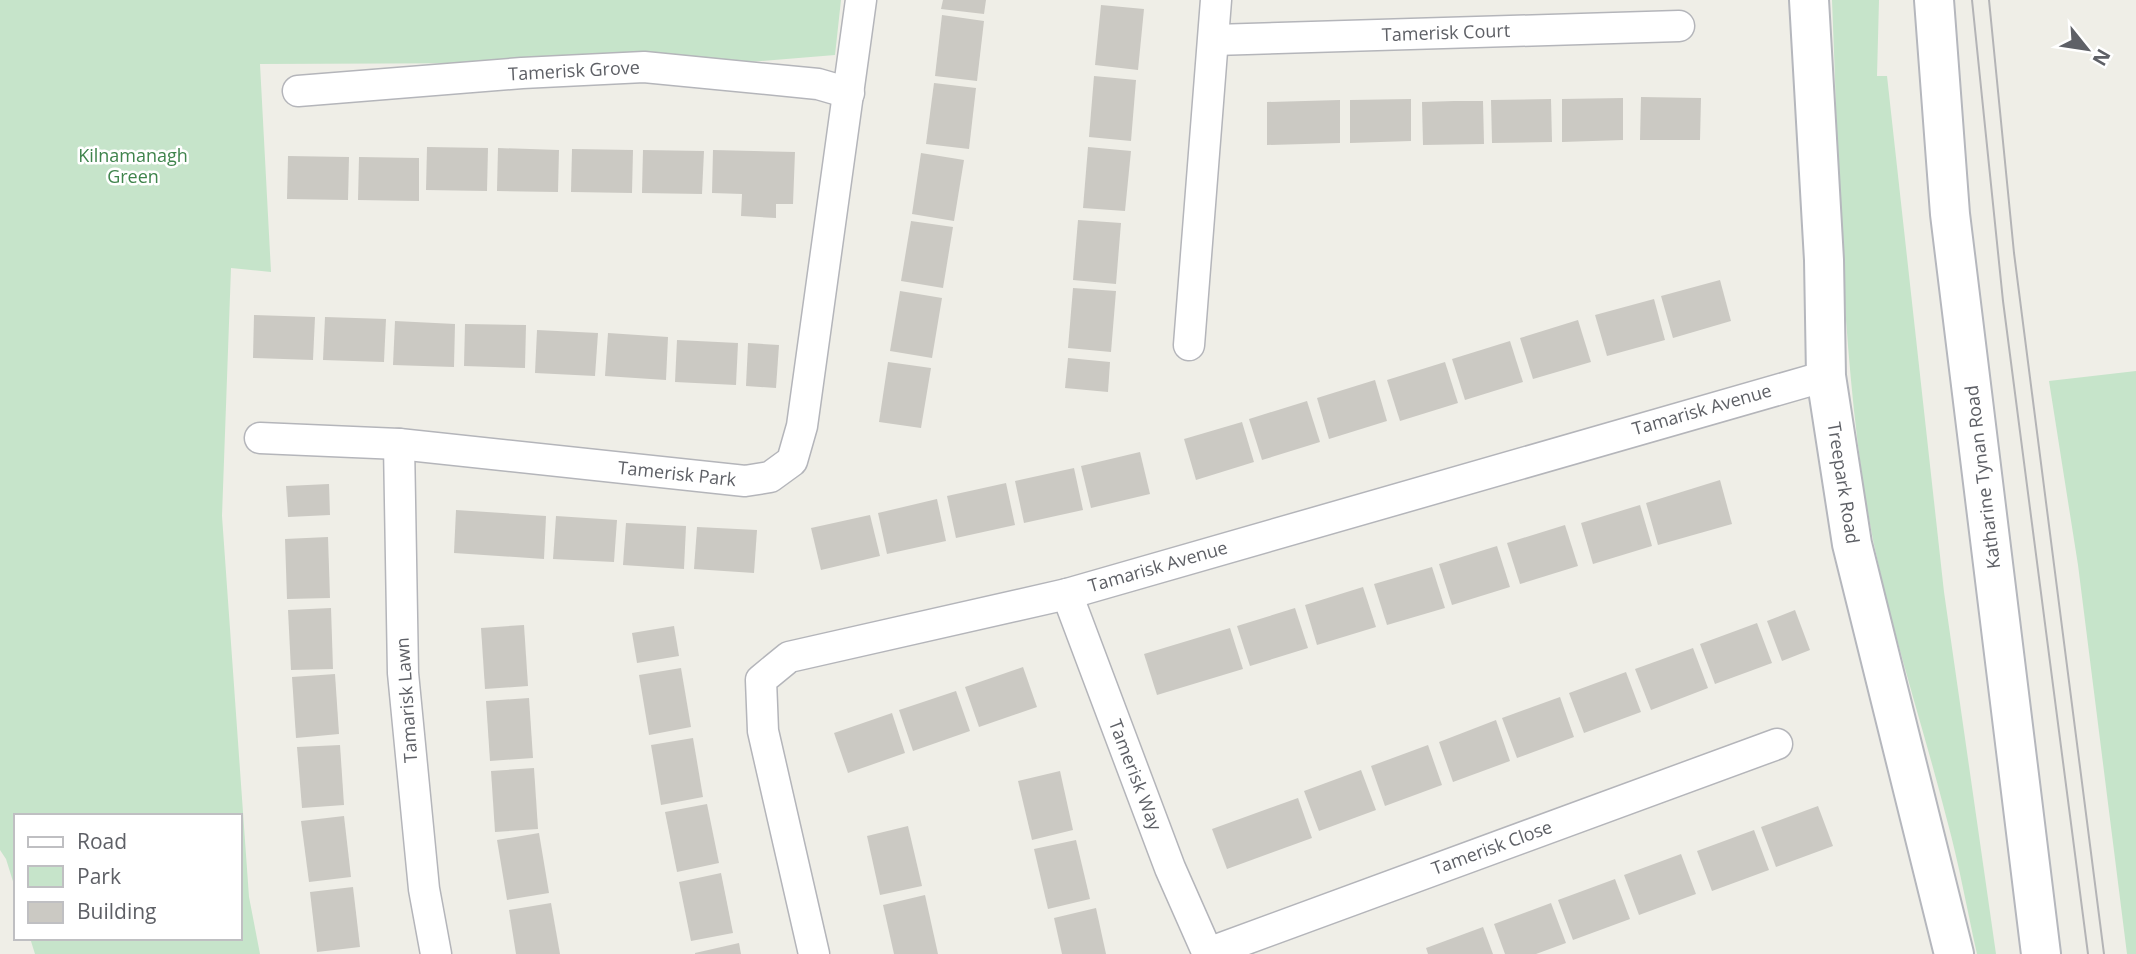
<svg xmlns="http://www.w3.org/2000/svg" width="2136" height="954" font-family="'Open Sans',sans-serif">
  <rect width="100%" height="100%" fill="#efeee7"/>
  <!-- green -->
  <g fill="#c6e4ca">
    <path d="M0,0h841l-6,55 -85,7 -490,2 11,208 -40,-4 -9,248 27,381 11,57h-225l-5,-16h210v-122h-224v75l-10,-32 -6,-9z"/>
    <path d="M1832,0h47l-2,76h10l57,516 52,362h-19c-10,-45 -18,-90 -30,-134 -27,-106 -63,-210 -81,-318 -26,-166 -27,-335 -34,-502z"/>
    <path d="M2136,371v583h-9l-49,-389 -29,-184z"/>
  </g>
  <!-- building -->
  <g fill="#cbc9c3">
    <path d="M943,0h43l-2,14 -43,-5z"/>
    <path d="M1101,5l43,4 -6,61 -43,-5z"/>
    <path d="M942,15l42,6 -7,60 -42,-5z"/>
    <path d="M1094,76l42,4 -5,61 -42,-4z"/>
    <path d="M934,83l42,5 -7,61 -43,-5z"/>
    <path d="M1641,97l60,1 -1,42h-60z"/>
    <path d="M1623,98v42l-61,2v-43z"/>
    <path d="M1411,99v42l-61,2v-43z"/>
    <path d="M1551,99l1,43 -60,1 -1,-43z"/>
    <path d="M1340,100v43l-73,2v-43z"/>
    <path d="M1454,101h29l1,43 -61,1 -1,-43z"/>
    <path d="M427,147l61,1 -1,43 -61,-1z"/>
    <path d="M1088,147l43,4 -6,60 -42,-3z"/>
    <path d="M498,148l61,2 -1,42 -61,-1z"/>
    <path d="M572,149l61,1 -1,43 -61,-1z"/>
    <path d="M643,150l61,1 -2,43 -60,-1z"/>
    <path d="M713,150l82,2 -2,52h-17v14l-35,-2 1,-22 -30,-1z"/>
    <path d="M921,153l43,7 -10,61 -42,-7z"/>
    <path d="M288,156l61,1 -1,43 -61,-1z"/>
    <path d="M359,157l60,1v43l-61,-1z"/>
    <path d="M1078,220l43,3 -5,61 -43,-4z"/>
    <path d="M911,221l42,6 -10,61 -42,-7z"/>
    <path d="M1720,280l11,41 -58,17 -12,-42z"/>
    <path d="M1073,288l43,3 -5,61 -43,-4z"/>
    <path d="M900,291l42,7 -10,60 -42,-7z"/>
    <path d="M1654,299l11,41 -58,16 -12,-41z"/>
    <path d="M254,315l61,2 -2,43 -60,-2z"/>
    <path d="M325,317l61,2 -2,43 -61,-2z"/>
    <path d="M1578,320l13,42 -58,17 -13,-41z"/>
    <path d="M395,321l60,3 -1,43 -61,-2z"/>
    <path d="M465,324l61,1 -1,43 -61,-2z"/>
    <path d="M537,330l61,3 -3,43 -60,-3z"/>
    <path d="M608,333l60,4 -2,43 -61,-4z"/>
    <path d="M677,340l61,3 -2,42 -61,-3z"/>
    <path d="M1510,341l13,41 -58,18 -13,-41z"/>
    <path d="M748,343l31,2 -3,43 -30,-2z"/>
    <path d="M1068,358l42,4 -2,30 -43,-4z"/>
    <path d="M888,362l43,6 -10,60 -42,-6z"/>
    <path d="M1445,362l13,41 -58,18 -13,-41z"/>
    <path d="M1375,380l12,41 -58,18 -12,-41z"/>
    <path d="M1307,401l13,41 -58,18 -13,-41z"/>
    <path d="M1242,422l12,40 -58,18 -12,-41z"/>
    <path d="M1140,452l10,42 -59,14 -10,-42z"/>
    <path d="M1074,468l9,42 -59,13 -9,-42z"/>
    <path d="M1720,480l12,44 -74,21 -12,-42z"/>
    <path d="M1006,483l9,42 -59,13 -9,-42z"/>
    <path d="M329,484l1,31 -42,2 -2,-31z"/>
    <path d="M937,499l9,42 -59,13 -9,-41z"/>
    <path d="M1640,505l12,41 -59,18 -12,-41z"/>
    <path d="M456,510l90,6 -2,43 -90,-6z"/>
    <path d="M870,515l10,41 -59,14 -10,-42z"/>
    <path d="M556,516l61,4 -3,42 -61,-3z"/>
    <path d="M626,523l60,3 -2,43 -61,-4z"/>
    <path d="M1565,525l13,41 -58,18 -13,-41z"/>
    <path d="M697,527l60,3 -3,43 -60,-4z"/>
    <path d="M328,537l2,61 -43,1 -2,-60z"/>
    <path d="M1497,546l13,41 -58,18 -13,-41z"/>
    <path d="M1432,567l13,41 -58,17 -13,-41z"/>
    <path d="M1363,587l13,40 -59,18 -12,-40z"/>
    <path d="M331,608l2,61 -42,1 -3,-60z"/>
    <path d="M1295,608l13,40 -58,18 -13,-40z"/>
    <path d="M1795,610l15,40 -28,11 -15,-40z"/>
    <path d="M1757,623l15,40 -57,21 -15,-40z"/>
    <path d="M524,625l4,61 -43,3 -4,-61z"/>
    <path d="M674,626l5,30 -42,7 -5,-30z"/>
    <path d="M1230,628l13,41 -86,26 -13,-41z"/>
    <path d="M1693,648l15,40 -57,22 -16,-41z"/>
    <path d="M1023,667l14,40 -58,20 -14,-40z"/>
    <path d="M681,668l10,59 -42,8 -10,-60z"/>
    <path d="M1626,672l15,40 -57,21 -15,-40z"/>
    <path d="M335,674l4,60 -43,4 -4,-61z"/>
    <path d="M956,691l14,40 -57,20 -14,-41z"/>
    <path d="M1560,697l14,40 -57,21 -15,-40z"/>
    <path d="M529,698l4,60 -43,3 -4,-60z"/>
    <path d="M892,713l13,40 -57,20 -14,-40z"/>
    <path d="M1496,720l14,41 -57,21 -14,-40z"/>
    <path d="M693,738l10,59 -42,8 -10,-60z"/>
    <path d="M340,745l4,60 -42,3 -5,-61z"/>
    <path d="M1428,745l14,40 -57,21 -14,-40z"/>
    <path d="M534,768l4,61 -43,3 -4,-61z"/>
    <path d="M1361,770l15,40 -57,21 -15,-40z"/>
    <path d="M1060,771l13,59 -41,10 -14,-59z"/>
    <path d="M1298,798l14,40 -85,31 -15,-40z"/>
    <path d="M707,804l12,59 -42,9 -12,-60z"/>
    <path d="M1818,806l15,40 -57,21 -15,-40z"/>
    <path d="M344,816l7,61 -42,5 -8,-61z"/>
    <path d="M908,826l14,60 -42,9 -13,-59z"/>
    <path d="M1754,830l15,40 -57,21 -15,-40z"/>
    <path d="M539,833l10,60 -42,7 -10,-60z"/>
    <path d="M1076,840l14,59 -42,10 -14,-60z"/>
    <path d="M1681,854l15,40 -57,21 -15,-40z"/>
    <path d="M721,873l12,60 -42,8 -12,-59z"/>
    <path d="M1615,879l15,40 -57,21 -15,-40z"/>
    <path d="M353,887l7,60 -43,5 -7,-60z"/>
    <path d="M925,895l13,59h-44l-11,-49z"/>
    <path d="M551,903l9,51h-44l-7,-44z"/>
    <path d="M1551,903l15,40 -30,11h-31l-11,-30z"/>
    <path d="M1096,908l10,46h-44l-8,-36z"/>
    <path d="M1483,927l10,27h-65l-2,-6z"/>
    <path d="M739,943l2,11h-46v-1z"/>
  </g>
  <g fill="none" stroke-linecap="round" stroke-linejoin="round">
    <!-- street casing -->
    <g stroke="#b4b5ba" stroke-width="33">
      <g id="street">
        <path d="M1214,40l465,-14"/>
        <path d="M298,91l224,-18 122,-6 174,17 31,9"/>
        <path d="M1189,345l27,-345"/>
        <path d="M260,438l139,6 346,37 25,-4 22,-16 10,-35 59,-426"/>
        <path d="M399,444l4,229 21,216 12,65"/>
        <path d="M1067,594l103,274 38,86"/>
        <path d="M1208,953l569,-209"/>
        <path d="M814,954l-51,-223 -2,-51 28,-23 278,-63 759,-218"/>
      </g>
    </g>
    <!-- secondary casing -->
    <g stroke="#b5b7bd" stroke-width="42">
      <g id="secondary">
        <path d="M1809,0l15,260 2,116 26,168 102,410"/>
        <path d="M1934,0l16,214 91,740"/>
      </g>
    </g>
    <!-- street -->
    <use href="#street" stroke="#fff" stroke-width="30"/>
    <!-- secondary -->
    <use href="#secondary" stroke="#fff" stroke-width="38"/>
    <!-- tram -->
    <g stroke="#b4b4b6" stroke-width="2">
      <path d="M1972,0l31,301 85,653"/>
      <path d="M1989,0l25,253 90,701"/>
    </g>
  </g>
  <g text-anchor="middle" stroke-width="5" stroke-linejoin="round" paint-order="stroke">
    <!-- street labels -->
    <g font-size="18" fill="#5e6066" stroke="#fff">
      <text transform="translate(1446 33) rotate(-2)" y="6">Tamerisk Court</text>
      <text transform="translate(574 71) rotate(-3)" y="6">Tamerisk Grove</text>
      <text transform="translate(1702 410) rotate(-16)" y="6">Tamarisk Avenue</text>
      <text transform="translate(677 474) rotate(6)" y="6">Tamerisk Park</text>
      <text transform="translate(1983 477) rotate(-97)" y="6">Katharine Tynan Road</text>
      <text transform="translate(1843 483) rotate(81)" y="6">Treepark Road</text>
      <text transform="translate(1158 567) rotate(-16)" y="6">Tamarisk Avenue</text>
      <text transform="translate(407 700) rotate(-94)" y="6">Tamarisk Lawn</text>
      <text transform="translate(1135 775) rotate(69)" y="6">Tamerisk Way</text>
      <text transform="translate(1492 848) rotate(-20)" y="6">Tamerisk Close</text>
    </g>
    <!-- park labels -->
    <g font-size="18" fill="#3f844c" stroke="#fff">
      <text x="133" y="162">Kilnamanagh<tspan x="133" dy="21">Green</tspan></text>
    </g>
  </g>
  <!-- legend -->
  <rect x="14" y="814" width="228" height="126" fill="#ffffff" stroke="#bfbfc2" stroke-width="2"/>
  <rect x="28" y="837" width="35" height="10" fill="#ffffff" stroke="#bfbfc2" stroke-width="2"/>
  <text x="77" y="849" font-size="21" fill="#5e6066">Road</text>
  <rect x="28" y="866" width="35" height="21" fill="#c6e4ca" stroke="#bfbfc2" stroke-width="2"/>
  <text x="77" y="884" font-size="21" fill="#5e6066">Park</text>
  <rect x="28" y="902" width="35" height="21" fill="#cbc9c3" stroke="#bfbfc2" stroke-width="2"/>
  <text x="77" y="919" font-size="21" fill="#5e6066">Building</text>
  <!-- north arrow -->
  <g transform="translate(2087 49) rotate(120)" stroke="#ffffff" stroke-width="5" paint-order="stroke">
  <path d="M0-5L12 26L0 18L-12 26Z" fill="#5e6066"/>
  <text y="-10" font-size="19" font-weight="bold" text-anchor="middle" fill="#5e6066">N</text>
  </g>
</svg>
